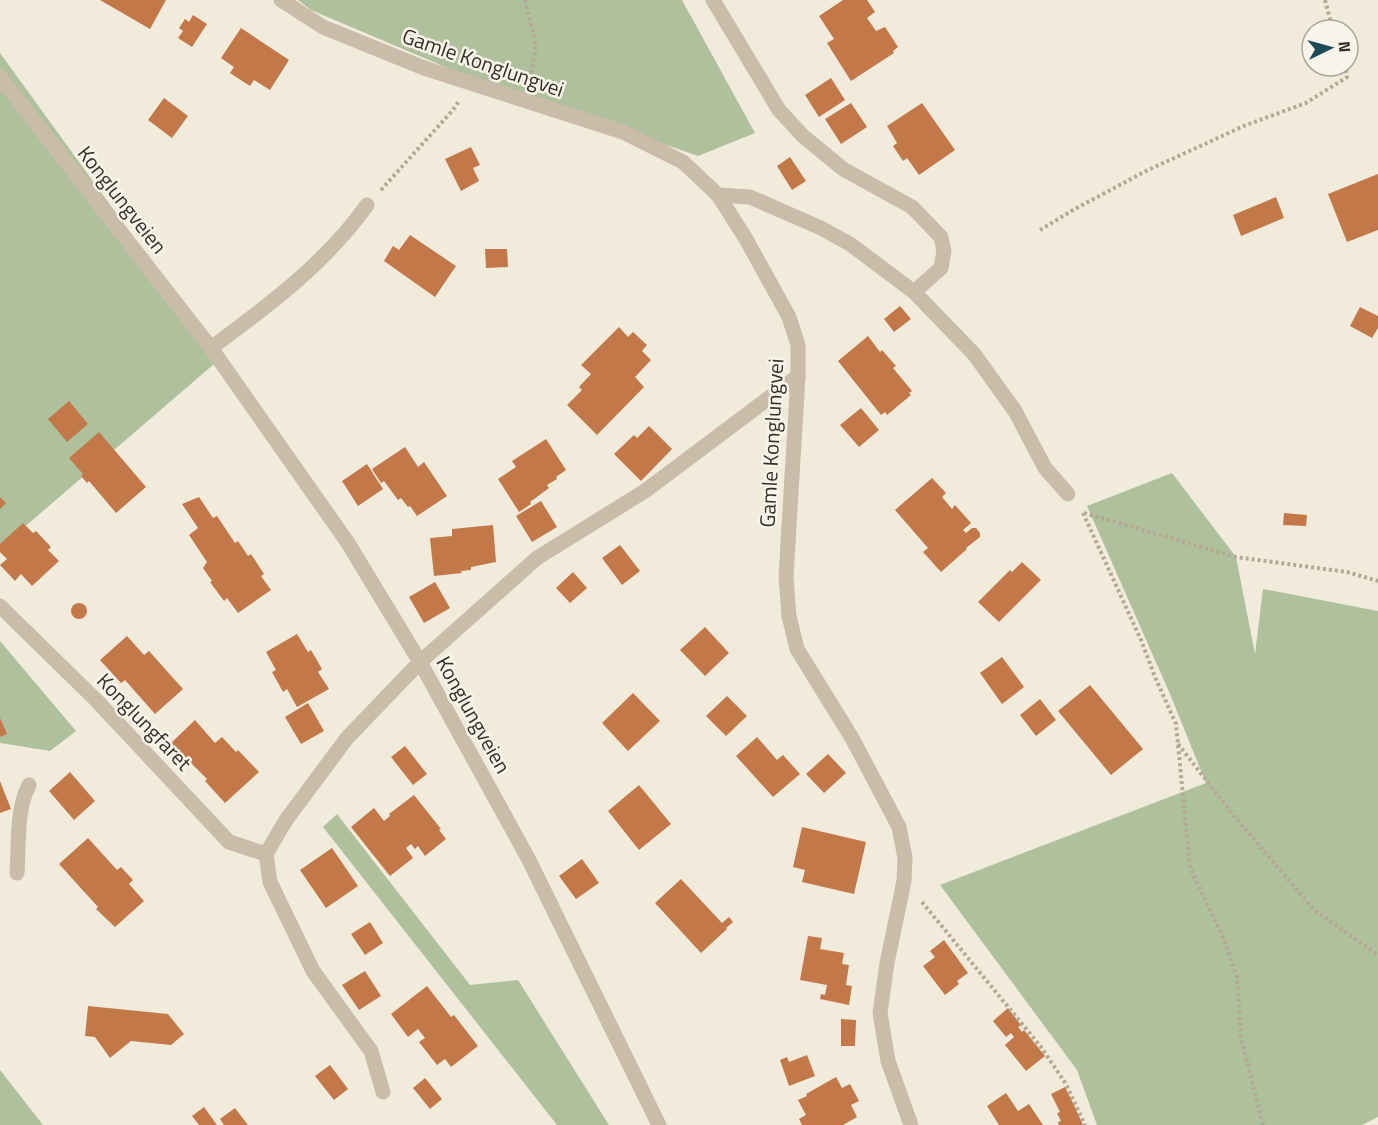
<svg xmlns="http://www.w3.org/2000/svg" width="1378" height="1125" font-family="'Titillium Web',sans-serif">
  <rect width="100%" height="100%" fill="#f1ebdc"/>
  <!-- green -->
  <g fill="#afc09d">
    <path d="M298,0h384l73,133 -57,23 -236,-82 -151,-64z"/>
    <path d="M0,53l221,305 -221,190z"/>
    <path d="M1172,473l64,84 19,97 8,-65 115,22v506l-16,8h-265l-20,-55 -137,-185 266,-102 -36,-89 -83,-188z"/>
    <path d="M0,641l76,90 -26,20 -50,-8z"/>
    <path d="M337,814l133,171 48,-5 91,145h-52l-234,-298z"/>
    <path d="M0,1070l43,55h-43z"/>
  </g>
  <!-- building -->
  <g fill="#c37849">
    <path d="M100,0h66l-16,29z"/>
    <path d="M843,0h24l8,12 -8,6 9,13 9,-4 13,20 -5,4 1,2 -43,28 -24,-38 7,-4 -15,-23z"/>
    <path d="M193,15l14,9 -15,23 -14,-9 5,-7 -4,-3 6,-9 4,3z"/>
    <path d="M241,28l48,32 -19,30 -16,-10 -4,6 -20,-13 4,-6 -13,-9z"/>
    <path d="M831,78l14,22 -26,17 -14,-22z"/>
    <path d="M164,98l24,18 -16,22 -24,-18z"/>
    <path d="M851,103l16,24 -26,17 -16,-25z"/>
    <path d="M922,103l33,47 -36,25 -12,-17 -4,3 -10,-15 4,-3 -10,-17z"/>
    <path d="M471,147l9,18 -7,3 6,13 -18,10 -16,-32z"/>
    <path d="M790,157l16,24 -14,9 -15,-24z"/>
    <path d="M1378,174v56l-31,12 -19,-48z"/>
    <path d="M1276,197l8,21 -43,18 -8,-21z"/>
    <path d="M410,235l46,31 -21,31 -51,-36 9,-15 6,4z"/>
    <path d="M485,249h22l1,18 -22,1z"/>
    <path d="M900,306l11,13 -17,13 -10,-13z"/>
    <path d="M1360,307l18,9v12l-6,10 -22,-12z"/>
    <path d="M619,327l9,10 5,-5 14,13 -5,6 9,9 -16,17 9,10 -47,48 -30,-30 15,-15 -3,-3 12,-13 -10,-9z"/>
    <path d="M868,336l12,16 2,-2 14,16 -3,2 19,23 -3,2 2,2 -24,20 -2,-3 -4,3 -43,-54z"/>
    <path d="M69,401l19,23 -21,18 -19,-23z"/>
    <path d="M861,408l18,22 -20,17 -19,-22z"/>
    <path d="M649,426l23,23 -31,32 -27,-27 20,-19 3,3z"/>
    <path d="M99,432l47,55 -30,26 -27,-32 -2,2 -6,-7 2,-2 -14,-16z"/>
    <path d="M546,439l20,31 -10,7 1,2 -10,6 2,3 -19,14 1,2 -12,8 -21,-33 18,-12 -4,-6z"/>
    <path d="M405,447l13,20 6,-5 23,34 -30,20 -7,-10 -2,1 -7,-9 -3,2 -14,-19 -3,2 -9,-14z"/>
    <path d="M367,464l16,25 -25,17 -16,-25z"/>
    <path d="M932,478l14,15 -4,4 10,12 3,-4 16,18 -8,7 3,3 6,-5h4l4,5v4l-14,11 1,1 -26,23 -18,-20 5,-4 -33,-38z"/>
    <path d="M0,497l6,6 -6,6z"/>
    <path d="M199,497l14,21 4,-2 18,27 3,-2 10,15 3,-2 13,20 -3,2 10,14 -33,23 -11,-15 -3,3 -14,-19 2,-1 -9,-13 4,-6 -18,-27 9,-7 -16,-24z"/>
    <path d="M541,501l16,26 -25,15 -16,-26z"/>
    <path d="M1284,513l23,2 -1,11 -23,-1z"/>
    <path d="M23,523l10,10 3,-2 15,16 -3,3 11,11 -27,25 -11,-12 -6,7 -15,-16 7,-6 -7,-7v-8z"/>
    <path d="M493,525l3,37 -25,5v3l-10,1 1,2 -28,3 -4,-38 22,-2v-7z"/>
    <path d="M620,545l20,26 -18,14 -20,-27z"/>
    <path d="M1022,562l19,18 -42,42 -21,-20 32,-32 2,2z"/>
    <path d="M573,572l14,16 -17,15 -14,-15z"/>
    <path d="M435,582l15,26 -26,15 -15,-26z"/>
    <circle cx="79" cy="611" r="8"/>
    <path d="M705,627l24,26 -24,23 -25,-26z"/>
    <path d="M297,634l11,18 3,-2 11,19 -4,3 11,17 -32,18 -10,-18 -4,3 -11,-20 4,-2 -10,-18z"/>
    <path d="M127,636l17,19 5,-4 34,38 -28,25 -30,-34 -4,3 -21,-23z"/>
    <path d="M1002,657l22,30 -22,17 -22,-31z"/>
    <path d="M1090,685l53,64 -32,26 -53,-64z"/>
    <path d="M633,693l27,28 -32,30 -26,-28z"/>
    <path d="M727,696l20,20 -21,20 -20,-20z"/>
    <path d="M1040,699l16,21 -20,16 -16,-21z"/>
    <path d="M308,703l16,28 -23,13 -16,-27z"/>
    <path d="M0,718l7,16 -7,3z"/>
    <path d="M195,720l20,23 7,-6 14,15 2,-2 21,22 -34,31 -20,-22 2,-2 -36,-36z"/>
    <path d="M757,737l20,23 6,-5 17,19 -27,23 -37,-41z"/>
    <path d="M405,746l22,28 -14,11 -22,-28z"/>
    <path d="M828,754l18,19 -22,20 -18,-19z"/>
    <path d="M70,772l25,29 -21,19 -25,-29z"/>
    <path d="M0,781l11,28 -11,4z"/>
    <path d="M639,785l32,39 -32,26 -31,-39z"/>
    <path d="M414,795l27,34 -2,1 7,9 -21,17 -7,-10 -3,3 -4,-5 -5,4 7,10 -23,18 -39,-49 23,-19 10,13 6,-5 -1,-2z"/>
    <path d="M802,827l64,15 -12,52 -52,-12 3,-12 -12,-3z"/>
    <path d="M88,838l29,32 4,-3 12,13 -4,4 15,17 -29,26 -19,-18 2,-2 -39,-43z"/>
    <path d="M332,848l26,38 -32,22 -26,-38z"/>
    <path d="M582,859l17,24 -23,16 -17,-23z"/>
    <path d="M681,879l41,44 7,-6 4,5 -7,6 1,1 -26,24 -46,-50z"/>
    <path d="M370,922l13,21 -18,12 -14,-21z"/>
    <path d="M808,936l14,2 -2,11 24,4 -2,11 7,1 -3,20 6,1 -3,19 -29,-6 1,-5 4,1 2,-10 -27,-5z"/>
    <path d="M944,940l24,33 -11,8 2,3 -14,11 -22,-29 12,-9 -5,-6z"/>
    <path d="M365,971l16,25 -22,14 -17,-25z"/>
    <path d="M427,986l24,31 3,-2 24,31 -27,21 -6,-8 -8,6 -18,-23 6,-4 -7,-9 -10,8 -17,-23z"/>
    <path d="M88,1006l80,8 16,20 -13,11 -40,-4 -21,17 -15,-21 -10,-1z"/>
    <path d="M1008,1008l13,17 -3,2 4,5 2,-2 21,26 -19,15 -21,-26 9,-8 -3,-4 -5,4 -13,-16z"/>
    <path d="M841,1019l15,1 -1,26h-14z"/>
    <path d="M807,1055l8,21 -26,10 -9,-26 7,-3 2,5z"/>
    <path d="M330,1065l18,24 -14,11 -19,-24z"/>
    <path d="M836,1077l6,11 8,-4 9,17 -8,4 6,12 -14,8h-41l-3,-6 7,-4 -8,-15 9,-4 -1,-2z"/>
    <path d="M425,1078l17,21 -12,10 -17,-21z"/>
    <path d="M1065,1087l9,18 9,20h-24l-1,-3 3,-1 -4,-8 3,-1 -9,-18z"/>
    <path d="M1006,1093l12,18 11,-7 14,21h-44l-12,-19z"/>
    <path d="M204,1107l13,18h-18l-7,-9z"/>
    <path d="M235,1108l13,17h-24l-4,-6z"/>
  </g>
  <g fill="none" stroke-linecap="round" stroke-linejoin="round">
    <!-- path -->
    <g stroke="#b5a793" stroke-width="4" stroke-dasharray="3 3" stroke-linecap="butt">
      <path d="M525,0l11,44 -6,37"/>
      <path d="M1325,0l8,30"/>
      <path d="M381,190l72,-80 6,-9"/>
      <path d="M1040,230l33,-20 73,-39 100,-46 60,-22 41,-26 -2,-11"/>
      <path d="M1083,513l58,127 14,37 21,47 14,144 34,71 13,38 4,60 22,88"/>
      <path d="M1084,513l152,44 111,15 31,9"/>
      <path d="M1178,744l57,73 79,93 64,45"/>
      <path d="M922,902l119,145 25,37 19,41"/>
    </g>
    <!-- minor -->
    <g stroke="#c9bca8" stroke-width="15">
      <path d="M281,0l42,27 101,41 199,64 60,30 35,33 28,44 43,78 9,28v31l-12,201 3,39 8,33 55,89 47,89 6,31 -1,23 -17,82 -7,50 8,48 23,64"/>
      <path d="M713,0l66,110 24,26 40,33 69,38 29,30 3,14 -3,17 -27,24"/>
      <path d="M0,77l211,271 137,195 72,119 108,196 131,267"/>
      <path d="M718,195l32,2 71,31 29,16 64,48 60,62 41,57 30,57 23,26"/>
      <path d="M211,348c58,-43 114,-84 156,-143"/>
      <path d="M0,606l96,94 133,142 37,12"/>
      <path d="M17,873c2,-29 -1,-63 12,-88"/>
      <path d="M383,1092l-12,-41 -58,-80 -43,-89 -4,-28 20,-34 61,-82 73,-76 117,-104 108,-67 153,-115"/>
    </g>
  </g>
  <g text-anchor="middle" stroke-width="5" stroke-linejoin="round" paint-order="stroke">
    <!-- street labels -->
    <g font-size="21" fill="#362f28" stroke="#f9f4e9">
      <text transform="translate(483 63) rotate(19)" y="7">Gamle Konglungvei</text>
      <text transform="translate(122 200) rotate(52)" y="7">Konglungveien</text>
      <text transform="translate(772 443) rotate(-87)" y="7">Gamle Konglungvei</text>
      <text transform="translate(473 715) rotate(61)" y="7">Konglungveien</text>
      <text transform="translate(144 722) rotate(46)" y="7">Konglungfaret</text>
    </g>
  </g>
  <!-- north arrow -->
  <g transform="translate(1330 48) rotate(85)"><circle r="28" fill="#f9f4e9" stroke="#aba59c" stroke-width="1.5"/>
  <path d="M0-4.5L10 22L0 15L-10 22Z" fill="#1f4b57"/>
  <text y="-9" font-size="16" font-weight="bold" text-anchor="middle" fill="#362f28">N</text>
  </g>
</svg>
